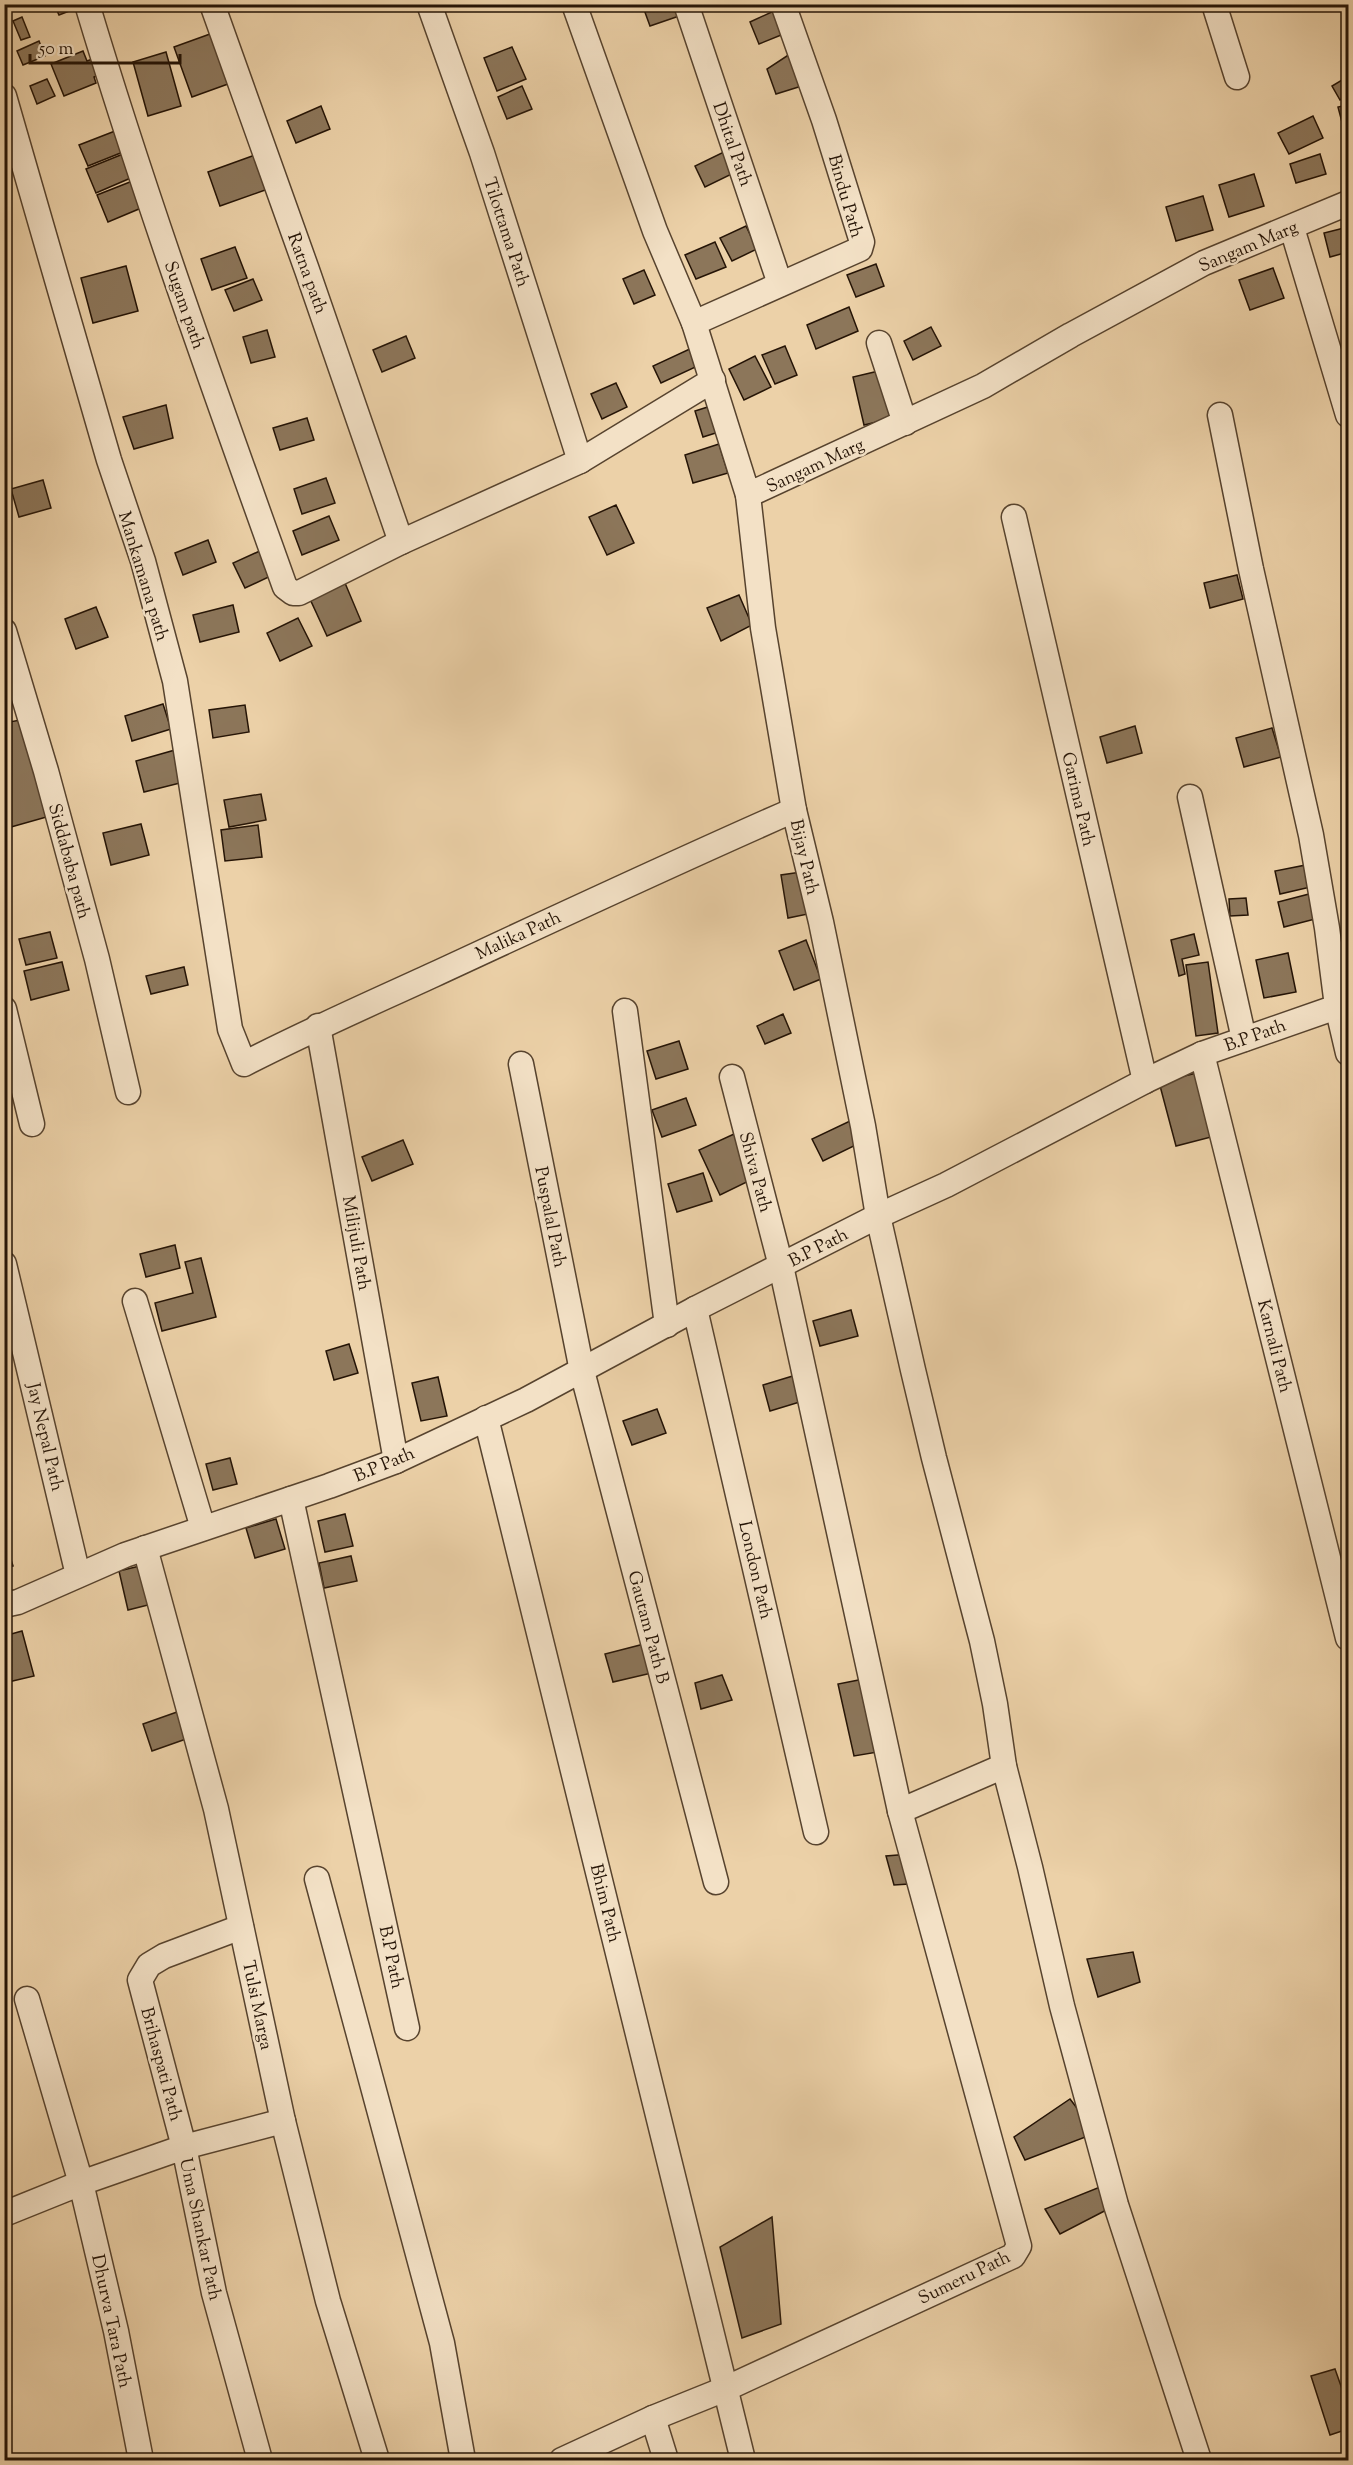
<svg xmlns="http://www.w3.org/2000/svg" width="1353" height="2465" font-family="'Sorts Mill Goudy',serif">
  <rect width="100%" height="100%" fill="#ecd1a8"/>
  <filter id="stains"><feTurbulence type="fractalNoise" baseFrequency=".00333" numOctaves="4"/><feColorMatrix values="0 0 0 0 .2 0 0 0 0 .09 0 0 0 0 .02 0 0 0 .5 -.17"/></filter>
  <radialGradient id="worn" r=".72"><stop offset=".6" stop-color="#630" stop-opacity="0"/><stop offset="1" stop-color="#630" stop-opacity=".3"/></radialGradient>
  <!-- building -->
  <g fill="#8c765a" stroke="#251406" stroke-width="1.5">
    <path d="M54,4h22l1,4 -18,7z"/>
    <path d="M642,4h40l3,10 -35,12z"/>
    <path d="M776,10l10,23 -27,11 -9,-22z"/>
    <path d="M22,17l8,20 -9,3 -8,-19z"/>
    <path d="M210,34l18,50 -36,13 -18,-50z"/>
    <path d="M39,41l6,15 -22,9 -6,-14z"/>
    <path d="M512,47l14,32 -29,12 -13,-33z"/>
    <path d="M83,51l4,10 8,-3 7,16 -8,3 2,6 -32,13 -13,-32z"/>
    <path d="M166,52l15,54 -33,10 -15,-54z"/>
    <path d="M793,52l12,33 -29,9 -9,-25z"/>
    <path d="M1347,77l1,18 -8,5 -8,-14z"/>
    <path d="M47,79l8,17 -18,8 -7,-18z"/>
    <path d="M522,86l10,23 -25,10 -9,-22z"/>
    <path d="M1348,105v23l-4,2 -6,-23z"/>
    <path d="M321,106l9,23 -34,14 -9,-22z"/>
    <path d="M1313,116l10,22 -34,16 -11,-21z"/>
    <path d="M115,131l8,21 -35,14 -9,-21z"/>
    <path d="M730,149l10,21 -35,17 -10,-21z"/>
    <path d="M123,154l10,23 -37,16 -10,-24z"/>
    <path d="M1320,154l6,20 -30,9 -6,-19z"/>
    <path d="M255,155l13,34 -48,17 -12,-34z"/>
    <path d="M1254,174l10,32 -35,11 -10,-32z"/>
    <path d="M135,180l11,26 -38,16 -11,-27z"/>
    <path d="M1203,196l10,34 -37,11 -10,-34z"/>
    <path d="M746,226l11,23 -25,12 -12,-23z"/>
    <path d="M1348,227v25l-18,5 -6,-24z"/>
    <path d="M715,242l11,25 -30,12 -11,-24z"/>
    <path d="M235,247l12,31 -35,12 -11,-31z"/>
    <path d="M876,264l8,22 -28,11 -9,-22z"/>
    <path d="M126,266l12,45 -45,12 -12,-45z"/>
    <path d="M1273,268l11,30 -34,12 -11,-30z"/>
    <path d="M644,270l11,25 -21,9 -11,-25z"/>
    <path d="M253,279l9,21 -28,11 -9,-21z"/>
    <path d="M849,307l9,24 -42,18 -9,-24z"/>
    <path d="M931,327l10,19 -28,14 -9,-19z"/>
    <path d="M267,330l8,27 -24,6 -8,-26z"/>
    <path d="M406,336l9,22 -33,14 -9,-22z"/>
    <path d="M785,346l12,29 -22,9 -13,-29z"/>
    <path d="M694,347l8,17 -41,19 -8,-17z"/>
    <path d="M755,356l16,31 -27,13 -15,-31z"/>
    <path d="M883,370l11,48 -30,7 -11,-48z"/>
    <path d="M616,383l11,24 -25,12 -11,-25z"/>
    <path d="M166,405l7,33 -39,11 -11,-32z"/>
    <path d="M714,405l8,26 -19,6 -8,-26z"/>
    <path d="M307,418l7,22 -34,10 -7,-22z"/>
    <path d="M719,444l9,29 -35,10 -8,-28z"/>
    <path d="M326,478l9,25 -33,11 -8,-25z"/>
    <path d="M43,480l8,28 -32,9 -8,-28z"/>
    <path d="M616,505l18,38 -27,12 -18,-38z"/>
    <path d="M329,516l10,24 -37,15 -9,-24z"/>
    <path d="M208,540l8,22 -33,13 -8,-22z"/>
    <path d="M262,550l11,25 -28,13 -12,-25z"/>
    <path d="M1237,575l6,24 -33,9 -6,-25z"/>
    <path d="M345,583l16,38 -34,15 -17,-37z"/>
    <path d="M739,595l13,30 -31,16 -14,-33z"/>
    <path d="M233,605l6,27 -39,10 -7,-27z"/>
    <path d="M96,607l12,30 -32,12 -11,-30z"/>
    <path d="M298,618l14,28 -32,15 -13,-28z"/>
    <path d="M163,704l8,25 -39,12 -7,-25z"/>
    <path d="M245,705l4,27 -36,6 -4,-28z"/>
    <path d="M20,720l30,96 -46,13v-106z"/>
    <path d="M1135,726l7,27 -35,10 -7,-26z"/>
    <path d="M1272,728l9,29 -37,10 -8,-29z"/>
    <path d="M175,750l9,32 -40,10 -8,-31z"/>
    <path d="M261,794l5,26 -37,7 -5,-27z"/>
    <path d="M141,824l8,31 -38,10 -8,-32z"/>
    <path d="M258,825l4,32 -37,4 -4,-31z"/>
    <path d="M1311,864l4,22 -35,8 -5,-23z"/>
    <path d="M801,872l7,42 -20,4 -7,-43z"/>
    <path d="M1313,893l6,25 -35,9 -6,-25z"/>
    <path d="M1246,898l2,17 -18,1 -1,-17z"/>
    <path d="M50,932l7,26 -31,7 -7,-26z"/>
    <path d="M1194,934l5,21 -17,4 3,15 -6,2 -8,-36z"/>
    <path d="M806,940l15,39 -27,11 -15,-39z"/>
    <path d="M1288,953l8,39 -32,6 -8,-38z"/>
    <path d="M62,962l7,28 -38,10 -7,-29z"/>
    <path d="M1208,962l10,71 -22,3 -10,-71z"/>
    <path d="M184,967l4,18 -37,9 -5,-18z"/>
    <path d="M783,1014l8,19 -26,11 -8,-18z"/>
    <path d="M679,1041l9,28 -32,10 -9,-28z"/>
    <path d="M1201,1072l14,64 -39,10 -17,-64z"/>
    <path d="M686,1098l10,27 -34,12 -10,-27z"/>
    <path d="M850,1121l10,22 -37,18 -11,-22z"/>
    <path d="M734,1134l21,44 -35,17 -21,-45z"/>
    <path d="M403,1140l10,24 -41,17 -10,-24z"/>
    <path d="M703,1173l9,28 -35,11 -9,-28z"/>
    <path d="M175,1245l5,23 -34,9 -6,-23z"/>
    <path d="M201,1258l15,59 -54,14 -7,-28 38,-10 -8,-31z"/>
    <path d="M851,1310l7,26 -38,10 -7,-25z"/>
    <path d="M349,1344l9,29 -24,7 -8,-29z"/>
    <path d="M796,1375l7,26 -33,10 -7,-26z"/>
    <path d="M438,1377l9,39 -26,5 -9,-38z"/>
    <path d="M657,1409l9,24 -34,12 -9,-24z"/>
    <path d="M230,1458l7,26 -24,6 -7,-26z"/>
    <path d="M345,1514l8,32 -28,6 -7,-31z"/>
    <path d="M276,1519l9,30 -30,9 -9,-30z"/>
    <path d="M4,1538l9,28 -9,2z"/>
    <path d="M351,1556l6,25 -33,7 -5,-25z"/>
    <path d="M144,1565l8,39 -24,6 -9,-39z"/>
    <path d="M22,1631l12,45 -30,7v-47z"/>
    <path d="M648,1643l8,29 -43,10 -8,-28z"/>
    <path d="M722,1675l10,25 -31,9 -6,-26z"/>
    <path d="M869,1678l15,73 -30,5 -16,-72z"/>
    <path d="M177,1712l9,27 -34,12 -9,-27z"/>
    <path d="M910,1854l-1,30 -15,1 -8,-29z"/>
    <path d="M1133,1952l7,30 -42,15 -11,-38z"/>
    <path d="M1070,2099l26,34 -71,27 -11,-23z"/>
    <path d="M1110,2183l6,22 -56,29 -15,-25z"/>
    <path d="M772,2217l9,107 -39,14 -22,-91z"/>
    <path d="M1335,2369l13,37v23l-18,6 -19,-59z"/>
  </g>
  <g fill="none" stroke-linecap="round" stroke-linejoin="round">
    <!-- street casing -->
    <g stroke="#57432e" stroke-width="27">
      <g id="street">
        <path d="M87,4c59,197 129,390 198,583l8,6h6l102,-51 179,-81 133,-81"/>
        <path d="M212,4l95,266 94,272"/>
        <path d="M429,4l53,149 98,308"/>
        <path d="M574,4l81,227 39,92 54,172 235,-109 88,-51 133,-72 144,-60"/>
        <path d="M686,4l94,280"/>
        <path d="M1214,4l23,73"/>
        <path d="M4,96l105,364 34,101 32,120 55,348 14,35c62,-32 126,-60 189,-89 121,-56 240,-112 361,-165"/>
        <path d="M1292,228l56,187"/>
        <path d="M694,323l166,-74 2,-7 -38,-122 -41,-116"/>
        <path d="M879,343l26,80"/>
        <path d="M1220,415l31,154 60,266 16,93 10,78 11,47"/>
        <path d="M748,495l15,133 31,182 27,112 42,204 15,90 35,154 21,88 48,183 13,63 9,62 26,101 32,139 54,199 83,255"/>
        <path d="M1014,517l131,564"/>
        <path d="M4,631l42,140 51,188 31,133"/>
        <path d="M1190,797l54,242"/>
        <path d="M4,1009l28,115"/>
        <path d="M625,1011l42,314"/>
        <path d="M318,1026l78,435"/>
        <path d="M1202,1054l146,584"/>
        <path d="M521,1064l61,307 134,511"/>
        <path d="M732,1077l49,189 119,545 104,-45"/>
        <path d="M4,1264l74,311"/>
        <path d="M135,1301l68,227"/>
        <path d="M695,1309l121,523"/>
        <path d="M486,1418l257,1042"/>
        <path d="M291,1499l116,529"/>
        <path d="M145,1548l71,261 67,312 45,180 49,159"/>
        <path d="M4,1605l14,-3 107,-47 204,-69 67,-25 130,-61 169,-91 183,-93 68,-31 199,-104 57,-27 146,-51"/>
        <path d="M317,1879l125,464 21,117"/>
        <path d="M241,1927l-77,29 -15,9 -9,15 44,167 99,-26"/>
        <path d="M27,1999l54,184 35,148 25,129"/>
        <path d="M4,2214l77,-31 103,-36 30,146 46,167"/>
        <path d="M653,2418l13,42"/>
        <path d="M562,2460l91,-42 72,-29 288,-133 6,-10 -119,-435"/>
      </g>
    </g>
    <!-- street -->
    <use href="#street" stroke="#f3e1c6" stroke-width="24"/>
  </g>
  <g text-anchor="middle" stroke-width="5" stroke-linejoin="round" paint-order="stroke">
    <!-- street labels -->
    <g font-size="18" fill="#251406" stroke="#f3e1c6">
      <text transform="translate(733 144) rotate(71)" y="6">Dhital Path</text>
      <text transform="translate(846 196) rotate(74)" y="6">Bindu Path</text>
      <text transform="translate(507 232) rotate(72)" y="6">Tilottama Path</text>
      <text transform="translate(1248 246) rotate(-23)" y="6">Sangam Marg</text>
      <text transform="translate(308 273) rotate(70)" y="6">Ratna path</text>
      <text transform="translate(185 305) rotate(71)" y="6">Sugam path</text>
      <text transform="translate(815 465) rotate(-25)" y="6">Sangam Marg</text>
      <text transform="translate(144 576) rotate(73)" y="6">Mankamana path</text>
      <text transform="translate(1079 799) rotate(77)" y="6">Garima Path</text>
      <text transform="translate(805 857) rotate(77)" y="6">Bijay Path</text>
      <text transform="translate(70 861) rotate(75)" y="6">Siddababa path</text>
      <text transform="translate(518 935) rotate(-25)" y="6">Malika Path</text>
      <text transform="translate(1255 1035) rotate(-20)" y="6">B.P Path</text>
      <text transform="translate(756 1172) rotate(75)" y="6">Shiva Path</text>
      <text transform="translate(551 1217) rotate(79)" y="6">Puspalal Path</text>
      <text transform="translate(357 1243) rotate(80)" y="6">Milijuli Path</text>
      <text transform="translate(818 1247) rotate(-27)" y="6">B.P Path</text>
      <text transform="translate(1275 1346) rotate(76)" y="6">Karnali Path</text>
      <text transform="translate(46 1437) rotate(77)" y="6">Jay Nepal Path</text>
      <text transform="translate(384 1464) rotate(-23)" y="6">B.P Path</text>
      <text transform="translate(756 1570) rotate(77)" y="6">London Path</text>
      <text transform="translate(649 1627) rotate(75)" y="6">Gautam Path B</text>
      <text transform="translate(606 1903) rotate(76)" y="6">Bhim Path</text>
      <text transform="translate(392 1957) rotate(78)" y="6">B.P Path</text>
      <text transform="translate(258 2005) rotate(78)" y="6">Tulsi Marga</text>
      <text transform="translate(162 2064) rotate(75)" y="6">Brihaspati Path</text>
      <text transform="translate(201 2229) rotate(78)" y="6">Uma Shankar Path</text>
      <text transform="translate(964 2277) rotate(-26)" y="6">Sumeru Path</text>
      <text transform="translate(112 2321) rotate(78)" y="6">Dhurva Tara Path</text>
    </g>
  </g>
  <!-- margin -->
  <rect width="1353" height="2465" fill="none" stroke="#ecd1a8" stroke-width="24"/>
  <rect x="6" y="6" width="1341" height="2453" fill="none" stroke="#251406" stroke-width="3"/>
  <rect x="12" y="12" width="1329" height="2441" fill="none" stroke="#251406" stroke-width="1.5"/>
  <!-- scale -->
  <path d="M30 54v9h150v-9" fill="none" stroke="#251406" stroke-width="3"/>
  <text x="39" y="54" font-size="18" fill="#251406" stroke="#f3e1c6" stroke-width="4.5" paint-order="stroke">50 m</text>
  <rect width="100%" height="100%" filter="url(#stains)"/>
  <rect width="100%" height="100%" fill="url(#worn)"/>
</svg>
